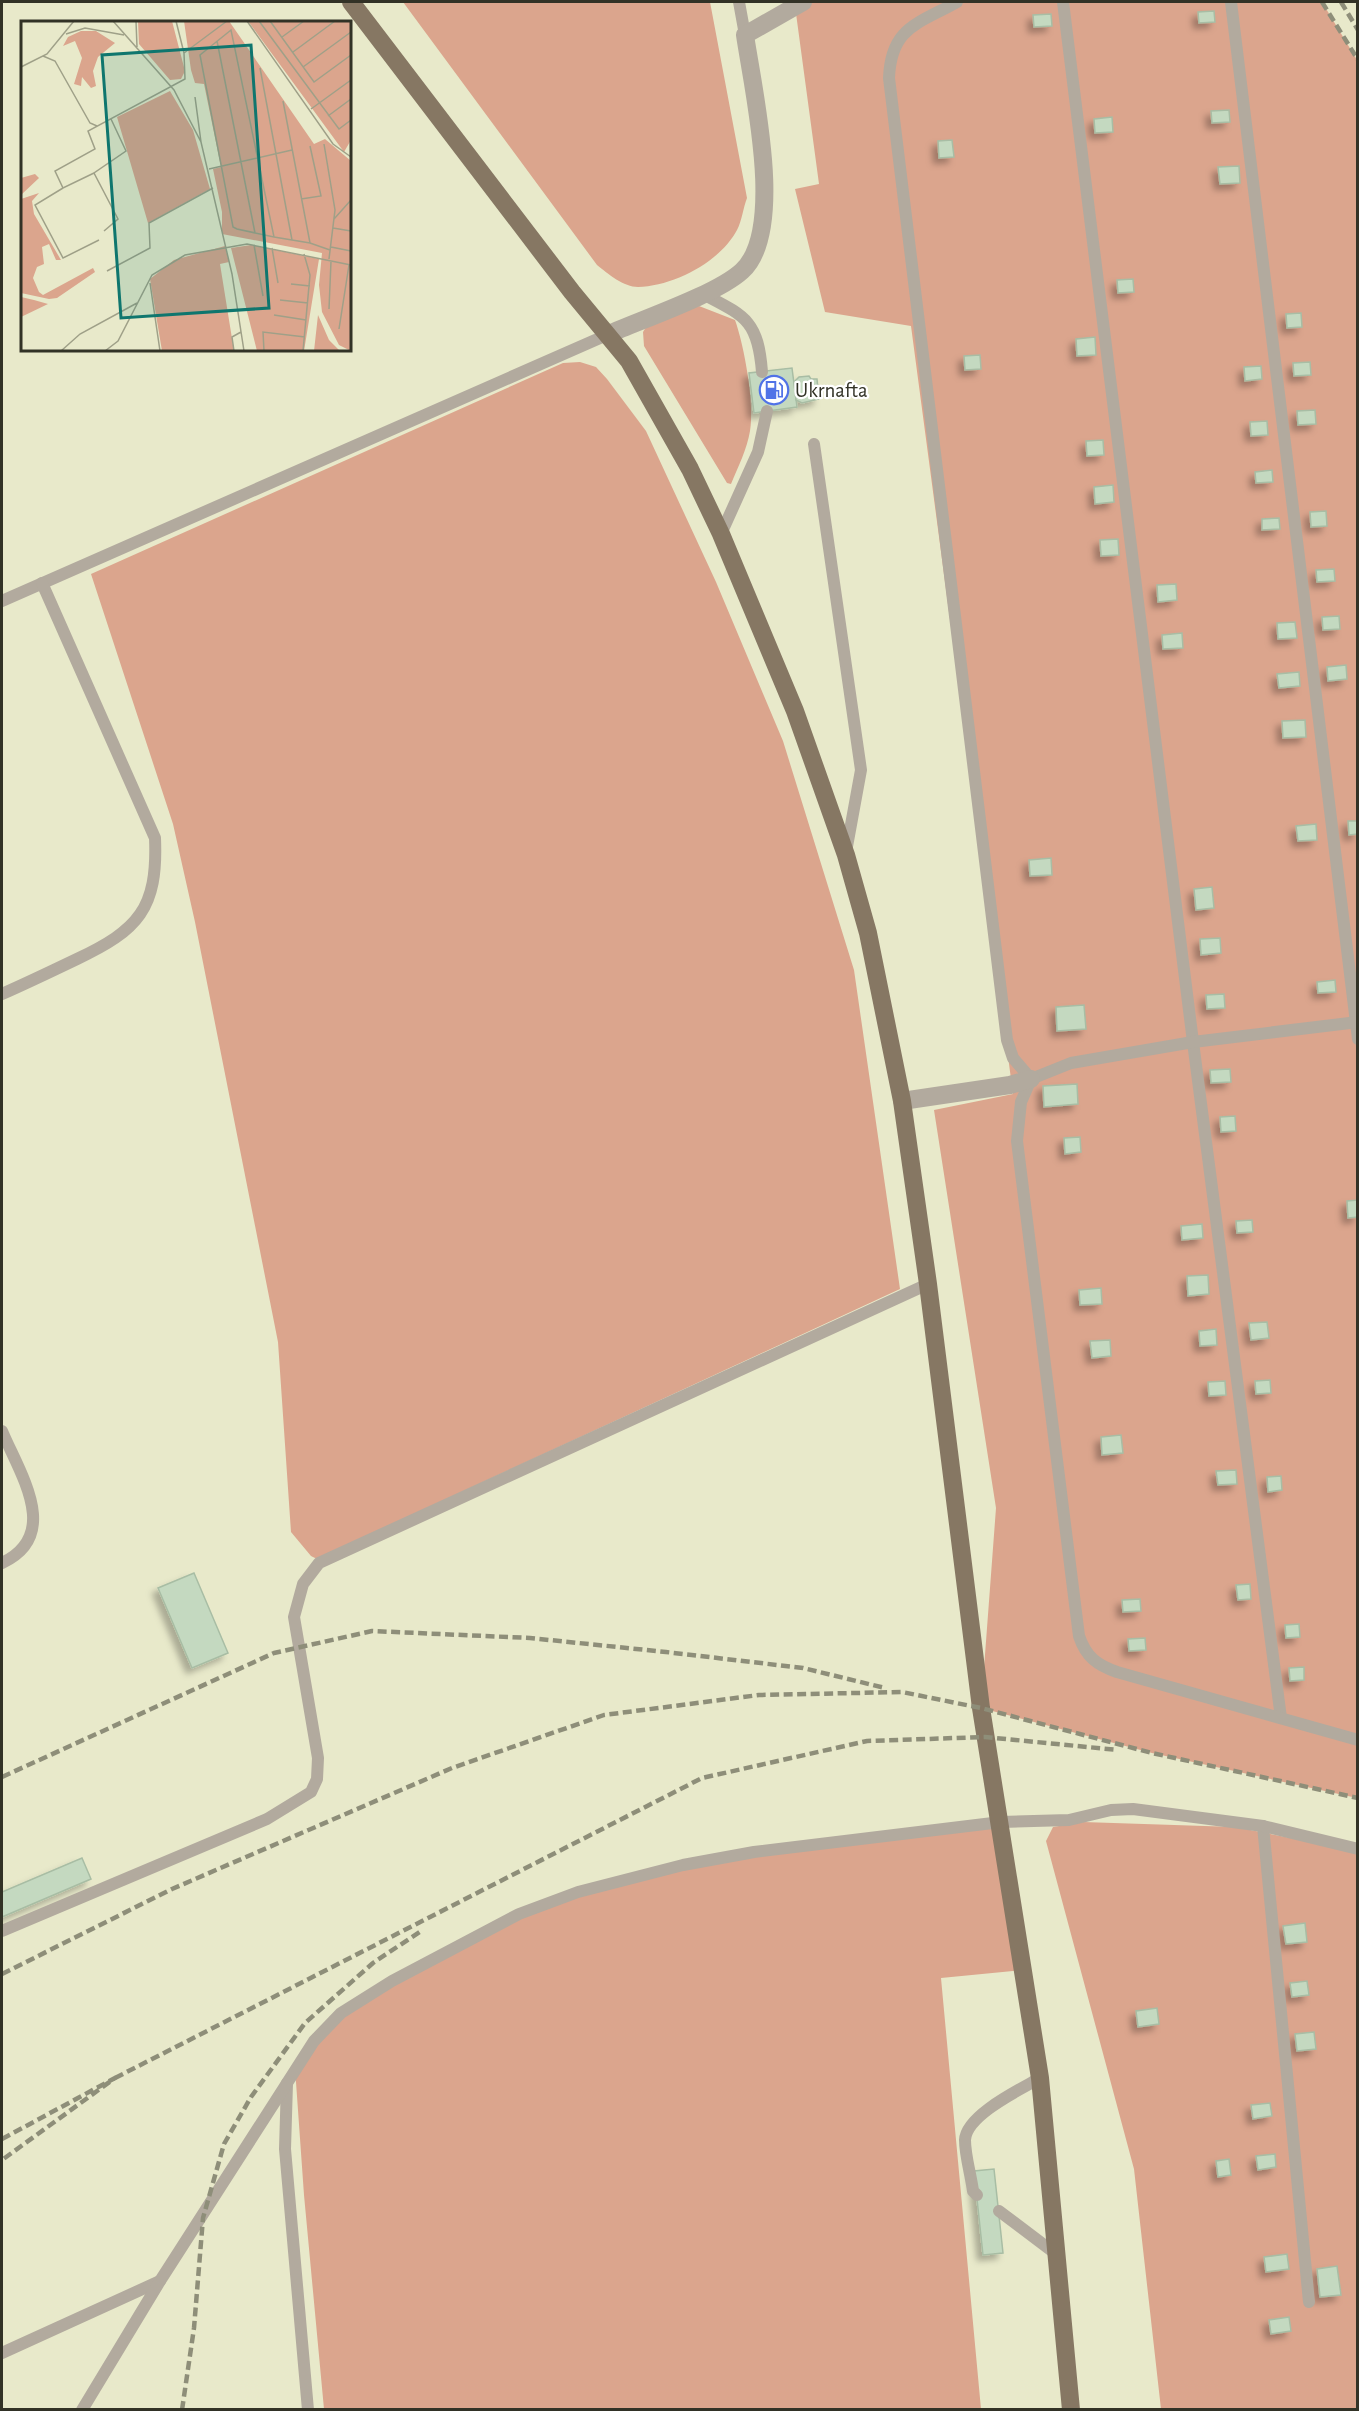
<svg xmlns="http://www.w3.org/2000/svg" width="1359" height="2411" font-family="'Alegreya Sans',sans-serif">
  <defs>
    <filter id="shadow"><feDropShadow dx="-5.5" dy="5.5" stdDeviation="3" flood-color="#0004"/></filter>
  </defs>
  <rect width="100%" height="100%" fill="#e8e9ca"/>
  <!-- green -->
  <g fill="#dba58d">
    <path d="M403,2h307l37,196c-4,10 -5,23 -10,32 -17,32 -63,56 -99,57 -14,0 -30,-13 -41,-22z"/>
    <path d="M803,2h519l35,58v1738l-205,-45 -171,-45 15,-200 -62,-398 79,-16 -102,-768 -86,-14 -30,-123 24,-5 -24,-178z"/>
    <path d="M699,306l36,14c9,25 20,85 15,111 -3,18 -12,36 -19,53l-4,-1 -83,-137 -1,-14 5,-8z"/>
    <path d="M580,362l16,5 11,12 39,52 70,151 67,159 71,229 46,319 -583,270 -6,-3 -20,-24 -13,-190 -83,-420 -22,-98 -82,-250 472,-211z"/>
    <path d="M1001,1822l23,148 -83,8 40,431h-657l-20,-214 -9,-127 46,-55 178,-99 164,-49z"/>
    <path d="M1083,1822l152,5 76,15 46,12v555h-196l-27,-240 -88,-328 7,-14z"/>
  </g>
  <!-- building -->
  <g fill="#c4d9c0" stroke="#a8bda4" stroke-width="1.5" filter="url(#shadow)">
    <path d="M1214,11l1,11 -16,1 -1,-11z"/>
    <path d="M1051,14l1,12 -18,1 -1,-12z"/>
    <path d="M1229,110l1,12 -18,1 -1,-12z"/>
    <path d="M1112,117l1,15 -18,1 -1,-14z"/>
    <path d="M952,140l2,17 -15,1 -1,-17z"/>
    <path d="M1239,166l1,17 -20,1 -2,-17z"/>
    <path d="M1133,279l1,13 -16,1 -1,-13z"/>
    <path d="M1301,313l1,14 -15,1 -1,-14z"/>
    <path d="M1095,337l1,18 -19,1 -1,-17z"/>
    <path d="M980,355l1,14 -16,1 -1,-14z"/>
    <path d="M1310,362l1,13 -17,1 -1,-13z"/>
    <path d="M1261,366l1,13 -17,2 -1,-14z"/>
    <path d="M792,368l5,39 -43,6 -5,-40z"/>
    <path d="M809,376l2,3h6l2,20 -17,4 -6,-3 -2,-18 5,-5z"/>
    <path d="M1315,410l1,14 -18,1 -1,-14z"/>
    <path d="M1267,421l1,14 -17,1 -1,-14z"/>
    <path d="M1103,440l1,15 -17,1 -1,-15z"/>
    <path d="M1272,470l1,12 -17,1 -1,-11z"/>
    <path d="M1113,485l1,17 -19,2 -1,-17z"/>
    <path d="M1326,511l1,15 -16,1 -1,-15z"/>
    <path d="M1279,518l1,11 -18,1v-11z"/>
    <path d="M1118,539l1,16 -18,1 -1,-16z"/>
    <path d="M1334,569l1,12 -18,1 -1,-12z"/>
    <path d="M1176,584l1,16 -19,2 -1,-17z"/>
    <path d="M1339,616l1,13 -17,1 -1,-13z"/>
    <path d="M1295,622l2,16 -19,1 -1,-16z"/>
    <path d="M1182,633l1,15 -20,1 -1,-14z"/>
    <path d="M1346,665l1,14 -19,2 -1,-14z"/>
    <path d="M1299,672l1,14 -21,2 -2,-14z"/>
    <path d="M1305,720l1,17 -23,1 -1,-17z"/>
    <path d="M1348,821h10v13l-9,1z"/>
    <path d="M1316,824l1,16 -19,1 -2,-15z"/>
    <path d="M1051,858l1,17 -22,1 -1,-16z"/>
    <path d="M1212,887l2,21 -18,2 -2,-21z"/>
    <path d="M1220,938l1,15 -20,2 -1,-16z"/>
    <path d="M1335,980l1,12 -18,1 -1,-11z"/>
    <path d="M1224,994l1,14 -18,1 -1,-14z"/>
    <path d="M1084,1005l2,24 -29,2 -1,-24z"/>
    <path d="M1230,1069l1,13 -20,1 -1,-13z"/>
    <path d="M1077,1084l1,20 -34,3 -1,-21z"/>
    <path d="M1235,1116l1,15 -15,1 -1,-15z"/>
    <path d="M1080,1137l1,15 -16,2 -1,-16z"/>
    <path d="M1358,1200v17l-10,1 -1,-17z"/>
    <path d="M1252,1220l1,12 -16,1 -1,-12z"/>
    <path d="M1202,1224l1,14 -21,2 -1,-14z"/>
    <path d="M1208,1275l1,19 -21,2 -1,-20z"/>
    <path d="M1101,1288l1,16 -22,1 -1,-15z"/>
    <path d="M1267,1322l2,16 -18,2 -2,-17z"/>
    <path d="M1216,1329l1,16 -17,1 -1,-15z"/>
    <path d="M1110,1340l1,16 -19,2 -2,-17z"/>
    <path d="M1270,1380l1,13 -15,1 -1,-13z"/>
    <path d="M1225,1381l1,14 -17,1 -1,-14z"/>
    <path d="M1121,1435l2,18 -21,2 -1,-18z"/>
    <path d="M1236,1470l1,14 -19,1 -2,-14z"/>
    <path d="M1281,1476l1,14 -14,2 -1,-15z"/>
    <path d="M194,1573l34,80 -36,15 -34,-80z"/>
    <path d="M1250,1584l1,15 -13,1 -2,-15z"/>
    <path d="M1140,1599l1,12 -18,1 -1,-12z"/>
    <path d="M1299,1624l1,13 -14,1 -1,-13z"/>
    <path d="M1145,1638l1,12 -17,1 -1,-12z"/>
    <path d="M1304,1667v13l-14,1 -1,-13z"/>
    <path d="M82,1858l9,21 -89,38v-25z"/>
    <path d="M1305,1923l2,19 -21,2 -3,-18z"/>
    <path d="M1307,1981l2,14 -17,2 -2,-14z"/>
    <path d="M1157,2008l2,16 -21,3 -2,-16z"/>
    <path d="M1314,2032l2,17 -19,2 -2,-17z"/>
    <path d="M1270,2103l2,13 -19,3 -2,-14z"/>
    <path d="M1275,2154l1,13 -18,3 -2,-14z"/>
    <path d="M1229,2159l2,16 -13,2 -2,-16z"/>
    <path d="M994,2169l9,84 -20,2 -9,-84z"/>
    <path d="M1287,2254l2,15 -23,3 -2,-15z"/>
    <path d="M1337,2266l4,29 -21,2 -3,-28z"/>
    <path d="M1289,2317l2,14 -20,3 -2,-14z"/>
  </g>
  <g fill="none" stroke-linecap="round" stroke-linejoin="round">
    <!-- lane -->
    <g stroke="#b2aa9e" stroke-width="12">
      <path d="M739,2l6,33"/>
      <path d="M957,2c-39,22 -66,25 -68,76l118,962 6,18 18,21"/>
      <path d="M1063,2l130,1040 88,676"/>
      <path d="M1231,2l127,1037"/>
      <path d="M703,294c42,22 55,26 59,78"/>
      <path d="M814,444l47,326 -15,82"/>
      <path d="M721,534l37,-82 9,-41"/>
      <path d="M2,601l607,-267"/>
      <path d="M2,994c25,-11 50,-23 75,-35 61,-29 81,-50 78,-121l-113,-255"/>
      <path d="M1358,1022l-165,20 -122,21 -40,16 -10,23 -4,39 62,495c7,21 18,29 38,36l241,68"/>
      <path d="M2,1431c18,43 60,104 0,132"/>
      <path d="M1263,1826l46,476"/>
      <path d="M2,1931l265,-112 44,-27 6,-13 1,-21 -24,-141 9,-33 16,-21 609,-279"/>
      <path d="M287,2083l-2,66 23,261"/>
      <path d="M977,2195l-4,-4c-2,-16 -8,-35 -8,-51 1,-25 56,-51 75,-62"/>
      <path d="M999,2211l57,43"/>
      <path d="M2,2353l158,-72"/>
      <path d="M82,2410l78,-129 154,-240 27,-28 51,-32 127,-67 59,-22 105,-27 71,-13 247,-30 68,-2 42,-10 22,-1 130,17 95,23"/>
    </g>
    <!-- street -->
    <g stroke="#b2aa9e" stroke-width="18">
      <path d="M609,334c34,-15 108,-40 133,-63 44,-40 11,-181 3,-236l58,-33"/>
      <path d="M902,1101l108,-16 21,-6"/>
    </g>
    <!-- primary -->
    <path stroke="#867763" stroke-width="18" d="M351,2l221,290 57,69 61,108 31,65 74,177 51,144 22,78 34,168 26,183 53,424 59,370 31,332"/>
    <!-- rail -->
    <g stroke="#8e8e79" stroke-width="4.5" stroke-dasharray="9 4.5" stroke-linecap="butt">
      <path d="M1322,2l36,58"/>
      <path d="M1341,2l17,28"/>
      <path d="M2,1777l272,-124 98,-22 158,7 136,14 137,16 82,20"/>
      <path d="M2,1974l170,-85 280,-121 152,-53 155,-20 143,-3 79,16 171,45 206,45"/>
      <path d="M115,2078l587,-300 165,-37 118,-4 133,13"/>
      <path d="M2,2139l113,-61 -113,82"/>
      <path d="M182,2410l12,-82 9,-110 21,-74 27,-47 54,-74 68,-60 48,-32"/>
    </g>
  </g>
  <!-- icons -->
  <defs>
    <g id="fuel-ring" transform="scale(1.5)"><circle r="9.5" fill="#fff" stroke="#5173e7" stroke-width="1.5"/><path d="M-5.5-6h7V0h2V4h1.3V-2.5L3-4.5l.8-.8L6-3V5H2.5V1h-1V6h-7ZM-4.2-4.7v3.2H.2V-4.7Z" fill="#5173e7"/></g>
  </defs>
  <g fill-rule="evenodd">
    <use href="#fuel-ring" x="774" y="390"/>
  </g>
  <g text-anchor="middle" stroke-width="4.5" stroke-linejoin="round" paint-order="stroke">
    <!-- poi labels -->
    <g font-size="21" fill="#323226" stroke="#fff" text-anchor="start">
      <text x="795" y="397">Ukrnafta</text>
    </g>
  </g>
  <!-- overview -->
  <g transform="translate(21 21)">
    <rect width="330" height="330" fill="#e8e9ca"/>
    <path d="M117,0h34l13,50 -4,8 -11,1 -31,-36zM163,0h45l85,123 11,-5 26,22v190l-12,-6 -17,-33 -3,-27 3,-32 -100,-19v-22l-9,-43 8,-2 -17,-83 -9,-1 -4,-13zM227,0h103v119l-7,12zM60,10h15l19,12 -17,14 -5,14 3,15 -5,2 -9,-11 -1,9 -7,-2 8,-26 -7,-17 -12,5 5,-9zM149,70l23,39 17,59 -62,34 -31,-106zM14,153l4,4 -18,17v-17zM18,172l-7,8 2,13 27,46h-5l-7,-16 -7,3 2,17 -7,3 -4,11 6,14 4,3 50,-27 2,4 -38,26 -8,1 -28,-6v-94zM230,224l68,14 -15,92h-47l-26,-103zM204,225l4,16 -9,2 14,87h-72l-12,-72 24,-19zM0,276l13,3 14,4 -27,13zM297,294l11,25 11,11h-26z" fill="#dba58d"/>
    <path fill="none" stroke="#9fa088" stroke-width="1.5" d="M92,0l61,69 27,52 31,132 12,77M115,0l1,26M155,0l8,32M226,0l86,123 18,13M238,0l80,108 12,-9M249,0l44,61 37,-27M45,13l19,-6 39,7M261,16l22,-16M196,20l38,192M272,31l42,-31M22,35l12,5 35,62 7,3M0,46l26,-13 27,-33M282,46l48,-35M239,47l32,172M174,76l6,45M262,80l27,142M290,88l40,-29M307,95l23,-17M303,123l11,66 -6,49M188,148l83,-19M73,152l-31,15 -8,-17 40,-22 -7,-18 97,-52 -1,-26 43,-32M42,167l-28,17 28,53 36,-18M280,178l20,-3 -11,-50M313,198l17,-19M312,207l18,3M83,210l14,-12 -24,-46 32,-22 -15,-32M253,216l-43,-207 -31,25 33,172 4,2 37,8 36,6 20,7M233,224l9,51M310,226l20,4M251,227l6,35M86,250l43,-23 -1,-25 64,-35M129,262l10,68M270,263l19,2M259,279l28,3M308,288l2,-48M253,294l32,5M318,308l10,-64M40,330l19,-17 57,-31M84,330l13,-10 34,-66 33,-20 62,-11 104,21M213,330l-2,-14 9,-5M243,330l-1,-19 42,5M282,330l7,-76 -6,-21"/>
    <path fill="#0f766e" fill-opacity="0.15" stroke="#0f766e" stroke-width="3" d="M230,24l18,263 -148,10 -19,-263z"/>
    <rect width="330" height="330" fill="none" stroke="#323226" stroke-width="3"/>
  </g>
  <!-- border -->
  <rect width="1359" height="2411" fill="none" stroke="#323226" stroke-width="6"/>
</svg>
